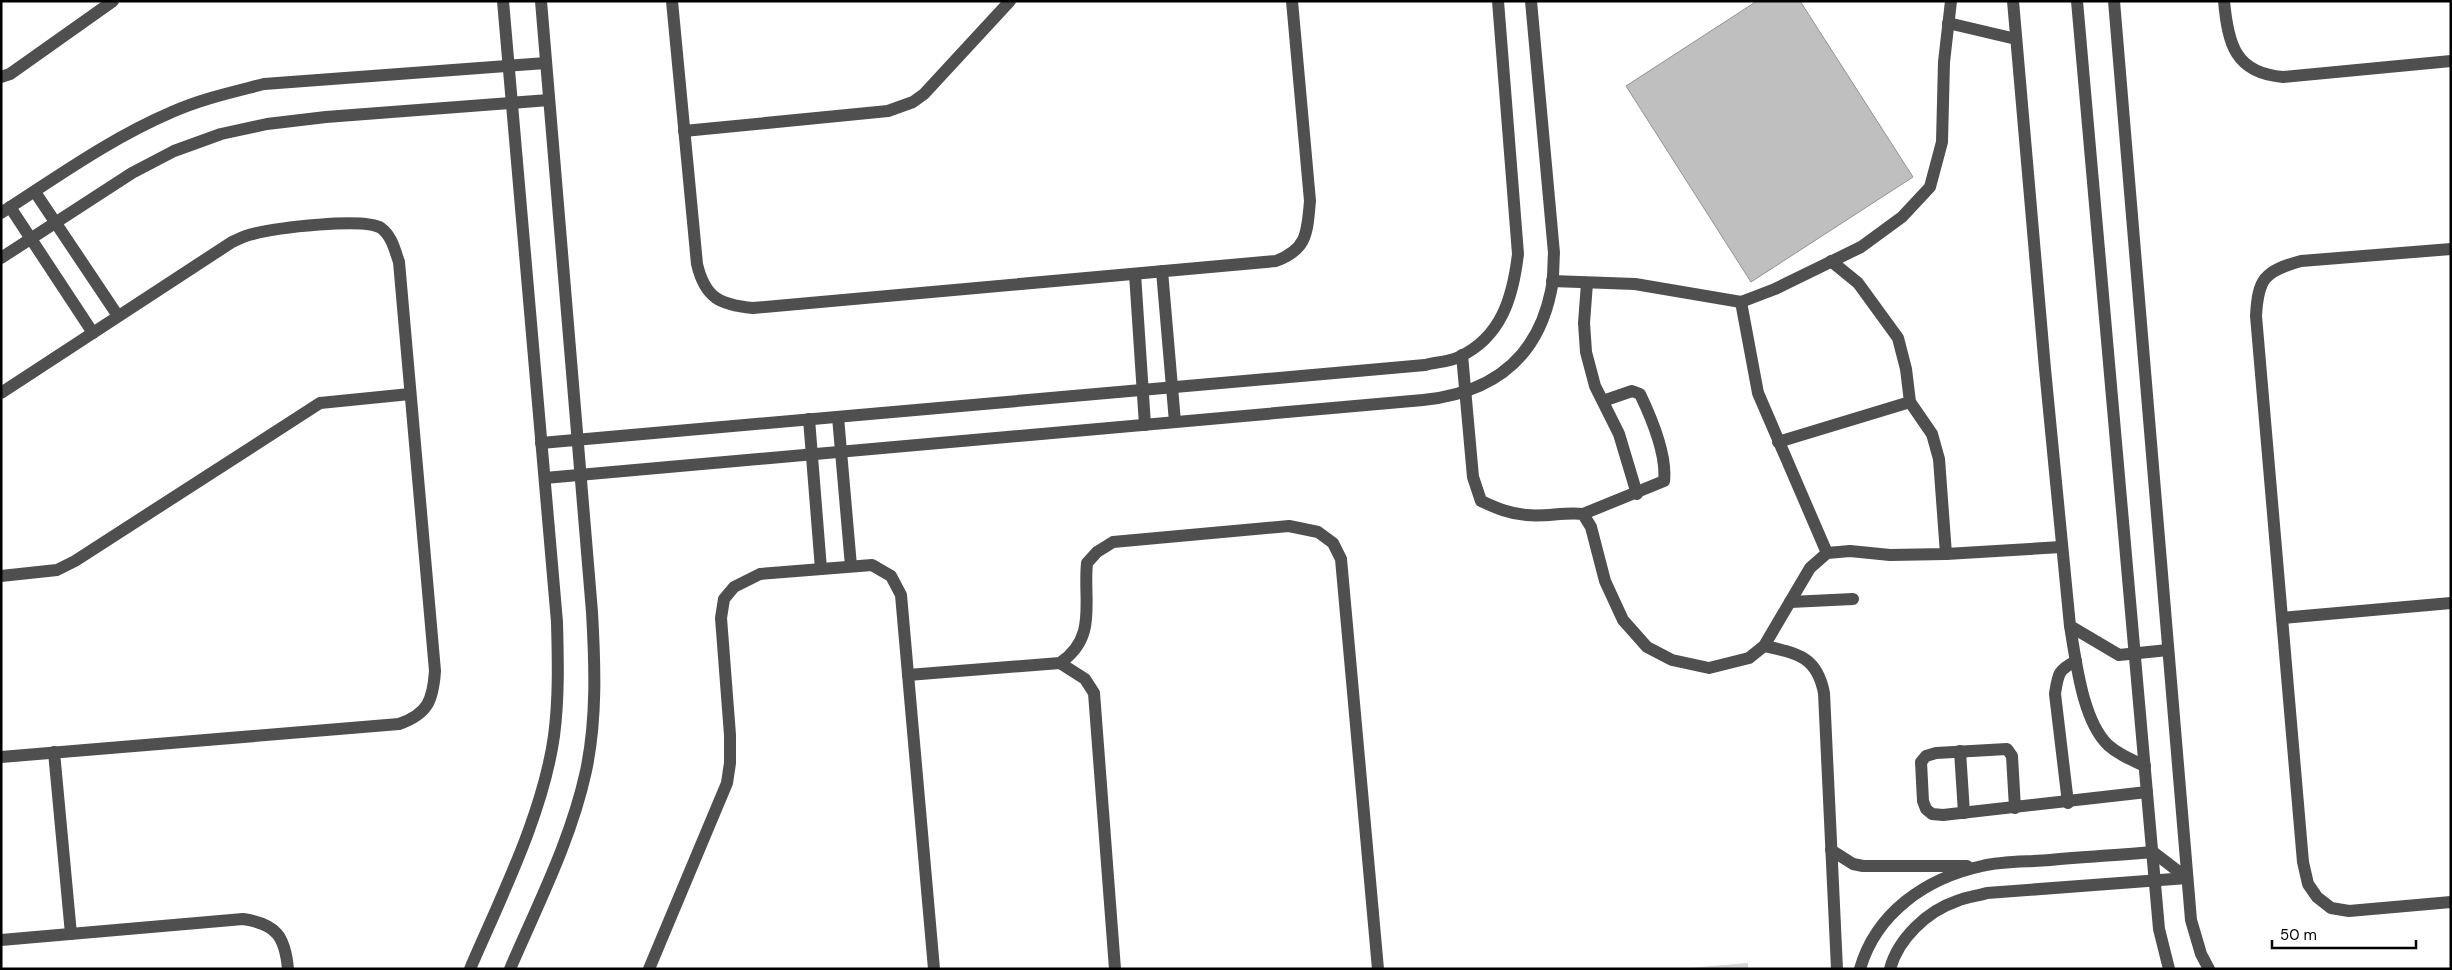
<svg xmlns="http://www.w3.org/2000/svg" width="2452" height="970" font-family="'DM Sans',sans-serif">
  <rect width="100%" height="100%" fill="#fff"/>
  <!-- green -->
  <path fill="#d6d6d6" d="M1748,963v6h-59v-1z"/>
  <!-- building -->
  <path fill="#bfbfbf" stroke="#939393" d="M1757,1h43l113,176 -162,105 -125,-196z"/>
  <g fill="none" stroke-linecap="round" stroke-linejoin="round">
    <!-- minor -->
    <g stroke="#4f4f4f" stroke-width="12">
      <path d="M672,1l25,263c8,34 23,41 56,44l523,-47c32,-12 31,-29 34,-60l-18,-200"/>
      <path d="M2013,1l32,368 25,257 49,29 49,-5"/>
      <path d="M2077,1l82,928 10,40"/>
      <path d="M2114,1l77,919 10,34 8,15"/>
      <path d="M2224,1c4,43 11,72 59,76l168,-16"/>
      <path d="M1948,23l68,16"/>
      <path d="M1,77l9,-3 103,-73"/>
      <path d="M684,131l204,-20 25,-9 11,-8 86,-93"/>
      <path d="M35,192l83,124"/>
      <path d="M10,207l83,126"/>
      <path d="M1,213c56,-36 110,-75 171,-101 29,-13 61,-20 92,-28l282,-21"/>
      <path d="M2451,249l-150,12c-37,10 -43,18 -45,55l47,546 5,22 9,13 14,11 18,3 102,-9"/>
      <path d="M1,258l131,-85 42,-22 47,-17 46,-10 59,-7 223,-17"/>
      <path d="M1831,261l27,22 40,55 8,31 4,33 22,32 7,25 7,95"/>
      <path d="M1162,271l13,151"/>
      <path d="M1135,274l10,151"/>
      <path d="M1552,281l83,3 106,18 34,-13 86,-42 41,-30 28,-30 12,-45 2,-80 7,-61"/>
      <path d="M1587,283l-3,40 2,29 9,34 24,48 18,60"/>
      <path d="M1741,302l17,91 69,160"/>
      <path d="M1462,355l11,122 8,24c15,7 29,13 46,14 18,2 37,-3 56,-1l8,13 14,54 18,39 24,27 25,13 37,8 40,-10 15,-12 46,-78 17,-15 23,-2 40,4 56,-1 115,-7"/>
      <path d="M1,393l231,-151c7,-3 14,-7 21,-8 22,-6 111,-17 128,-6 11,8 14,23 18,34l36,409c-2,29 -7,43 -36,53l-398,33"/>
      <path d="M838,417l13,149"/>
      <path d="M809,419l12,150"/>
      <path d="M1778,442l132,-40"/>
      <path d="M541,443l884,-78c10,-3 24,-3 34,-8 43,-20 54,-61 59,-103l-20,-253"/>
      <path d="M545,478l878,-78c68,-7 114,-40 128,-109 3,-12 2,-26 3,-38l-23,-252"/>
      <path d="M1583,514l81,-33c3,-25 -13,-64 -24,-87l-8,-3 -29,10"/>
      <path d="M1,576l56,-6 18,-9 245,-158 90,-9"/>
      <path d="M1790,602l63,-3"/>
      <path d="M2282,618l169,-15"/>
      <path d="M2070,626c6,34 12,94 38,119 11,10 24,15 37,21"/>
      <path d="M1764,646c33,7 53,10 60,47l13,276"/>
      <path d="M1060,663l25,16 9,14 21,276"/>
      <path d="M908,675l152,-12c38,-26 23,-61 27,-100l10,-11 16,-10 176,-16 29,6 15,11 8,16 37,410"/>
      <path d="M1960,751l4,62"/>
      <path d="M54,752l17,182"/>
      <path d="M2068,803l-13,-109c3,-20 3,-24 21,-33"/>
      <path d="M2015,808l-3,-52 -5,-7 -71,4 -10,3 -5,6 2,39 3,8 6,5 11,1 204,-23"/>
      <path d="M1831,850l22,14 10,2h104"/>
      <path d="M1,940l242,-21c33,5 42,17 45,50"/>
      <path d="M470,969c31,-72 73,-155 84,-233 5,-38 4,-76 3,-114l-54,-621"/>
      <path d="M510,969c28,-65 61,-129 76,-198 11,-52 9,-106 6,-159l-51,-611"/>
      <path d="M649,969l78,-186 3,-20v-28l-9,-117 3,-19 10,-12 26,-13 112,-9 19,11 10,19 33,374"/>
      <path d="M1860,969c16,-56 66,-91 122,-103 21,-5 46,-4 68,-6 34,-3 68,-5 103,-8l34,26"/>
      <path d="M1890,969c8,-30 37,-58 67,-68 9,-4 20,-5 30,-8l200,-15"/>
    </g>
  </g>
  <!-- border -->
  <rect width="2452" height="970" fill="none" stroke="#000000" stroke-width="5"/>
  <!-- scale -->
  <path d="M2272 940v8h144v-8" fill="none" stroke="#000000" stroke-width="2.5"/>
  <text x="2280" y="940" font-size="15" fill="#000000" stroke="#ffffff" stroke-width="4" paint-order="stroke">50 m</text>
</svg>
